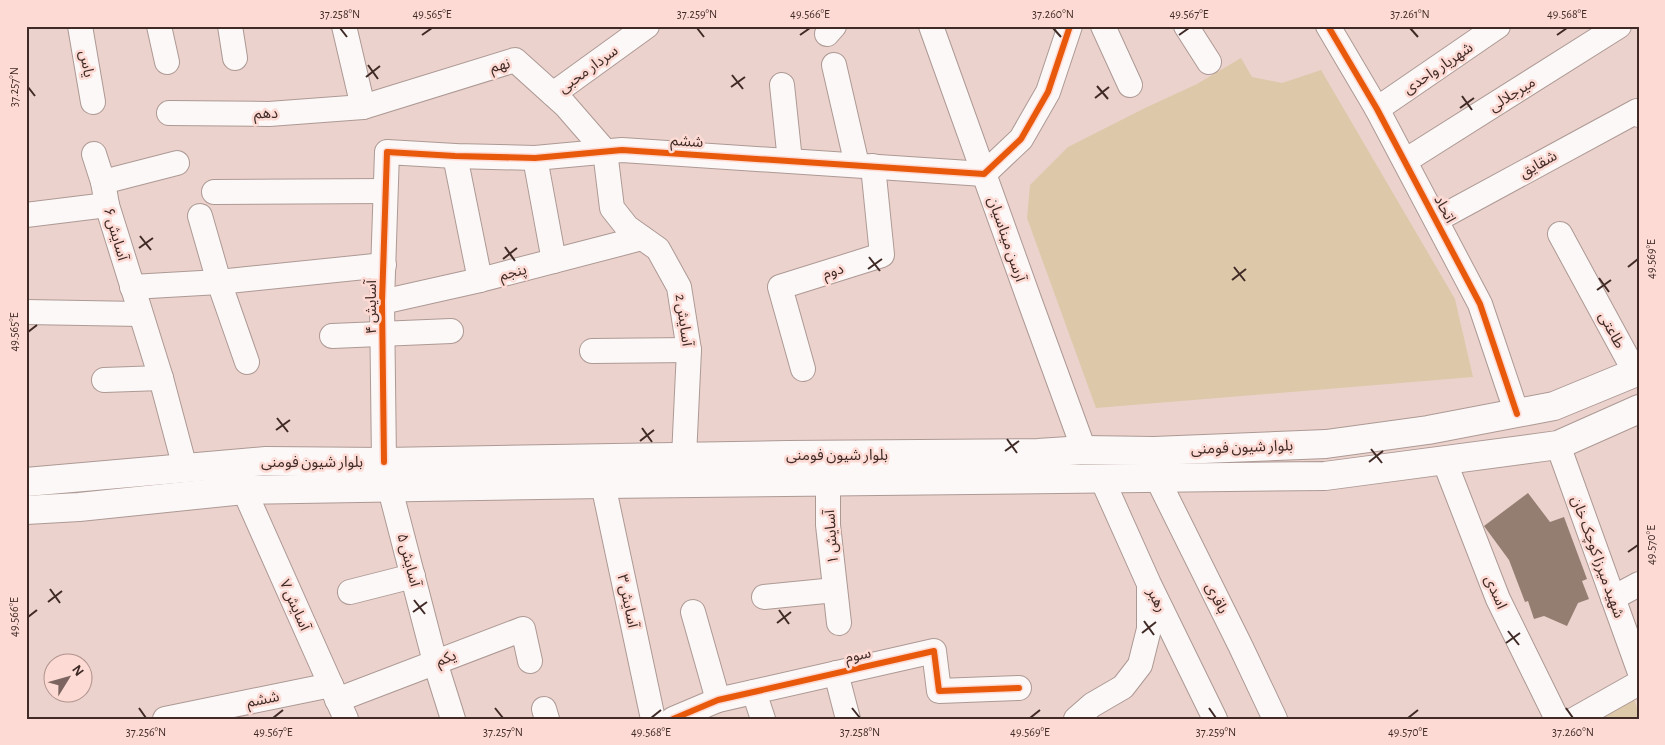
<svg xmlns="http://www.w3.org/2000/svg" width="1665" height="745" font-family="'Alegreya Sans','Noto Sans Arabic',sans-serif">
  <rect width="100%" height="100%" fill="#ebd2cd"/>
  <!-- green -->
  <g fill="#ddc8a9">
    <path d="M1241,58l11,19 30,6 39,-13 134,229 18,78 -377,31 -69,-190 3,-33 38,-38 77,-39 52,-24z"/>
    <path d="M1633,696l6,18v5h-44z"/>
  </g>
  <!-- building -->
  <path fill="#947e72" d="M1528,493l22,29 14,-5 23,62 -5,2 7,18 -11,4 -11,23 -23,-10 -10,3 -6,-18 -3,1 -16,-42 -25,-34z"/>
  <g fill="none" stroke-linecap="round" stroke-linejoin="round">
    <!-- minor casing -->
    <g stroke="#ad9994" stroke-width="26">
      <g id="minor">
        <path d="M80,26l13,76"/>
        <path d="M159,26l8,36"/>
        <path d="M230,26l5,32"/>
        <path d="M344,26l19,81"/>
        <path d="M931,26l99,276 54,148"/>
        <path d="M1103,26l27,59"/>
        <path d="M1186,26l23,36"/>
        <path d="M1328,26l49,83 103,195 37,110"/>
        <path d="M827,34l7,-8"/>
        <path d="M834,65l23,100"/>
        <path d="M782,85l8,76"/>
        <path d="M553,94l94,-68"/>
        <path d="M1377,109l121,-83"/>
        <path d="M169,113l100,1 94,-7 152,-47 50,45 40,46 7,57 15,19 31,22 21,38 10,63 -5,107"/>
        <path d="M94,154l9,28 4,23 54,173 24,90"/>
        <path d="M455,156l25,124"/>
        <path d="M535,158l19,103"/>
        <path d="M1405,161l214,-135"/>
        <path d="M103,182l74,-19"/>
        <path d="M214,192l171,-1"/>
        <path d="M26,215l81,-10"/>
        <path d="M200,216l19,66 28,80"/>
        <path d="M1436,220l201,-109 2,4"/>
        <path d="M1560,234l75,138"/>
        <path d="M132,287l87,-5 165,-17"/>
        <path d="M382,302l98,-22 162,-42"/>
        <path d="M26,312l114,2"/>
        <path d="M332,336l119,-5"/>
        <path d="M592,351l97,-1"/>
        <path d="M803,369l-23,-82 102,-32 -9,-89"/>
        <path d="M104,380l57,-2"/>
        <path d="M1558,445l81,225"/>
        <path d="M1444,460l54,139 59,120"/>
        <path d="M384,462l-2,-160 5,-150 68,4 80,2 87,-8 362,24 37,-35 27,-47 22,-66"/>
        <path d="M1157,478l83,167 35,74"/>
        <path d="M1102,479l47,105 66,135"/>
        <path d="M828,483v42l11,98"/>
        <path d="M603,484l50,235"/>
        <path d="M390,489l45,173 18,57"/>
        <path d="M244,490l102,229"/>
        <path d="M350,592l63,-16"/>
        <path d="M764,597l71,-7"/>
        <path d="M1613,598l26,-14"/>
        <path d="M693,612l25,88"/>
        <path d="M836,673l12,46"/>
        <path d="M754,692l9,27"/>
        <path d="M337,700l186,-71 7,32"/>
        <path d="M544,709l3,10"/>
        <path d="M165,719l166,-34"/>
        <path d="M673,719l45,-19 216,-49 5,40 80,-3"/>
        <path d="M1076,719l16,-14 31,-18 17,-22 9,-36v-40"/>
        <path d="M1575,719l64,-36"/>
      </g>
    </g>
    <!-- major casing -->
    <g stroke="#ad9994" stroke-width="30">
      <g id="major">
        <path d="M26,482l240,-21 118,1 404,-7 250,-2 46,-3 70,1 172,-7 102,-14 126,-24 85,-35"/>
        <path d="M26,510l53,-3 165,-17 359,-6 722,-8 233,-31 81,-36"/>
      </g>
    </g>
    <!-- minor -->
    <use href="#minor" stroke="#fcf8f8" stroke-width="24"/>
    <!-- major -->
    <use href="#major" stroke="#fcf8f8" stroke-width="28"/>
    <!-- cycleway casing -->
    <g stroke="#fddad3" stroke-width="9">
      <g id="cycleway">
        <path d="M1328,26l49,83 103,195 37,110"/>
        <path d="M384,462l-2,-160 5,-150 68,4 80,2 87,-8 362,24 37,-35 27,-47 22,-66"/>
        <path d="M673,719l45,-19 216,-49 5,40 80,-3"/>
      </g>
    </g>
    <!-- cycleway -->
    <use href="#cycleway" stroke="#e8590c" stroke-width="6"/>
  </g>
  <!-- ticks -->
  <path fill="none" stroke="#402a26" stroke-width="2" d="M340,28l7,9M697,28l7,9M1053,28l8,9M1410,28l8,9M422,35l10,-7M800,35l10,-7M1179,35l10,-7M1557,35l10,-7M368,65l10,14M732,75l11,14M366,77l14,-11M1097,86l11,13M28,87l7,9M731,87l14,-10M1462,96l10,14M1095,98l14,-11M1460,108l14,-10M140,236l11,14M505,247l10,14M139,248l14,-10M869,257l11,14M503,259l14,-11M1234,267l11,14M1628,267l10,-8M868,269l14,-10M1599,278l10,14M1232,280l14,-11M1597,290l14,-10M28,332l9,-7M277,418l11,14M642,428l10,14M276,430l14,-10M1007,439l10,14M640,441l14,-11M1371,449l11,14M1005,451l14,-10M1369,462l14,-11M1628,552l10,-7M50,589l10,14M414,600l11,14M48,602l14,-11M779,610l10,14M413,612l14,-10M28,617l9,-7M1144,621l10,14M777,623l14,-11M1508,631l11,14M1142,633l14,-11M1506,643l14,-10M139,708l7,10M495,708l8,10M852,708l8,10M1209,708l7,10M1566,708l7,10M273,718l10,-8M651,718l10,-8M1030,718l10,-8M1408,718l10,-8"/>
  <g text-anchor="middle" stroke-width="5" stroke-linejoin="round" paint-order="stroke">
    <!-- street labels -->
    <g font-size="15" fill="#402a26" stroke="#fddad3">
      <text transform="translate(87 64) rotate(80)" y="5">یاس</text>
      <text transform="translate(500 65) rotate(-14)" y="5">نهم</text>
      <text transform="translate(1438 68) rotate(-34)" y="5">شهریار واحدی</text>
      <text transform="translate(588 69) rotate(-36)" y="5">سردار محبی</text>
      <text transform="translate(1512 94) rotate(-32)" y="5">میرجلالی</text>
      <text transform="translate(266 113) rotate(-1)" y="5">دهم</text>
      <text transform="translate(687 141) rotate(4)" y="5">ششم</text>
      <text transform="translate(1538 164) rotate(-29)" y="5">شقایق</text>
      <text transform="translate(1445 209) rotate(62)" y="5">اتحاد</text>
      <text transform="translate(116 234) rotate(74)" y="5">آسایش ۶</text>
      <text transform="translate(1007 239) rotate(71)" y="5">آرسن میناسیان</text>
      <text transform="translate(833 271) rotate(-18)" y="5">دوم</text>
      <text transform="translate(513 272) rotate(-15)" y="5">پنجم</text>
      <text transform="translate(371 307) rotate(-90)" y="5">آسایش ۴</text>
      <text transform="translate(684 320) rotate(82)" y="5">آسایش 2</text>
      <text transform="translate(1612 330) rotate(62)" y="5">طاعتی</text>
      <text transform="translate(1242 447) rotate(-2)" y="5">بلوار شیون فومنی</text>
      <text x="837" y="460">بلوار شیون فومنی</text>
      <text x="312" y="467">بلوار شیون فومنی</text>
      <text transform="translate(831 537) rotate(-94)" y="5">آسایش ۱</text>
      <text transform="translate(1598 557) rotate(70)" y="5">شهید میرزا کوچک خان</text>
      <text transform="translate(409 560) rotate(75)" y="5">آسایش ۵</text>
      <text transform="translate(1496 592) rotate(67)" y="5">اسدی</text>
      <text transform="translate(1217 598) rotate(63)" y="5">باقری</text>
      <text transform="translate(1157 600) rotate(64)" y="5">رهبر</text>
      <text transform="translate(628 601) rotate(78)" y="5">آسایش ۳</text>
      <text transform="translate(295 605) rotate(66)" y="5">آسایش ۷</text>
      <text transform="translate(858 655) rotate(-12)" y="5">سوم</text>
      <text transform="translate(446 658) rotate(-21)" y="5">یکم</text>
      <text transform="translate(263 699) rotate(-11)" y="5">ششم</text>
    </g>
  </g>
  <!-- border -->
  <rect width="1665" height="745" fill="none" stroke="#fddad3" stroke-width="55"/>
  <!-- north arrow -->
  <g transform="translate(68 678) rotate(53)"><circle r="24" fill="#fddad3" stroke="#b1948e"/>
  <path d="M0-4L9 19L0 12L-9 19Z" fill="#7c6560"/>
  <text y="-8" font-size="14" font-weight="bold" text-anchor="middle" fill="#402a26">N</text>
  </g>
  <rect x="28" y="28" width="1610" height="690" fill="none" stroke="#402a26" stroke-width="2"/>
  <g font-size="12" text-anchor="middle" fill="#402a26">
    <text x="340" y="18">37.258°N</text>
    <text x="432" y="18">49.565°E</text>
    <text x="697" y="18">37.259°N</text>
    <text x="810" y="18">49.566°E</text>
    <text x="1053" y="18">37.260°N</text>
    <text x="1189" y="18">49.567°E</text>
    <text x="1410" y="18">37.261°N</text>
    <text x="1567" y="18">49.568°E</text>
    <text transform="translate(14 87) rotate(-90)" y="4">37.257°N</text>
    <text transform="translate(1651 259) rotate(-90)" y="4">49.569°E</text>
    <text transform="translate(14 332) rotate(-90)" y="4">49.565°E</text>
    <text transform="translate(1651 545) rotate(-90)" y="4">49.570°E</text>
    <text transform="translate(14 617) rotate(-90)" y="4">49.566°E</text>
    <text x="146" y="736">37.256°N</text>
    <text x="273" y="736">49.567°E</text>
    <text x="503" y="736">37.257°N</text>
    <text x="651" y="736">49.568°E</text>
    <text x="860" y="736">37.258°N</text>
    <text x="1030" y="736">49.569°E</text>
    <text x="1216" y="736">37.259°N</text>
    <text x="1408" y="736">49.570°E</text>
    <text x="1573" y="736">37.260°N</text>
  </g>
</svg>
